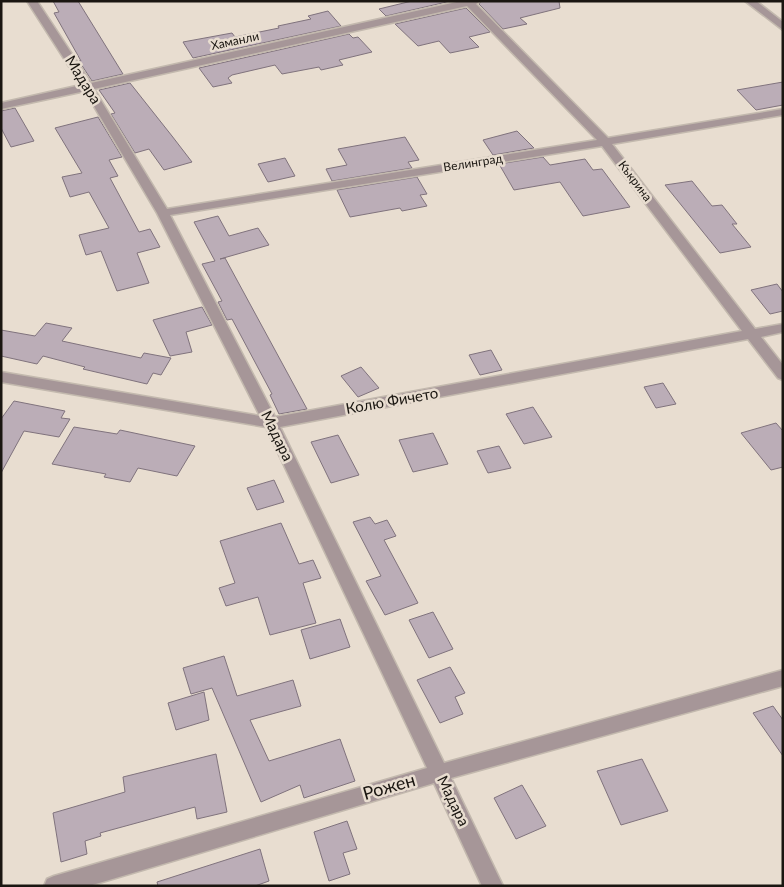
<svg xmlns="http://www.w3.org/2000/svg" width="784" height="887" font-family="Lato,sans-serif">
  <rect width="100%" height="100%" fill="#e8ddd0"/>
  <!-- building -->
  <g fill="#bbadb7" stroke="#80737d">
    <path d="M53,1h25l45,73 -31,7 -13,-20h2l-27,-48 5,-1z"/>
    <path d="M412,1h39l-65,15 -7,-7z"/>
    <path d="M482,1h77l1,7 -40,10 7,6 -24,5 -24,-25z"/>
    <path d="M466,8l24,24 -21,5 10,10 -29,6 -11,-12 -21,5 -23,-22z"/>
    <path d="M328,11l13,15 -148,32 -10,-16 49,-9 3,4 44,-9 -1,-2 33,-7 -3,-3z"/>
    <path d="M349,34l4,4 5,-1 14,15 -33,8 4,5 -22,5 -2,-3 -37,7 -7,-9 -43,10 -4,3 4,5 -19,4 -14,-19z"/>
    <path d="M783,82v23l-27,5 -19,-20z"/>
    <path d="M130,83l42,53 20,26 -28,8 -15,-21 -14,4 -24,-39 4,-1 -16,-23z"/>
    <path d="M15,108l19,33 -23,6 -10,-19v-17z"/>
    <path d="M98,117l24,40 -13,3 9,16 -8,2 29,54 11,-3 10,18 -23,6 12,30 -32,8 -16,-40 -15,4 -7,-20 30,-7 -20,-36 -19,5 -8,-20 20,-4 -27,-45z"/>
    <path d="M517,131l17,17 -41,7 -10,-15z"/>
    <path d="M405,137l14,23 -11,2 4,6 -80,13 -6,-12 21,-4 -9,-16z"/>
    <path d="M543,157l7,8 35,-6 8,11 9,-1 28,38 -47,9 -23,-34 -46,8 -15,-26z"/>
    <path d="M285,158l10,18 -27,6 -10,-18z"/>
    <path d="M417,177l10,17 -7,1 7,11 -25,5 -2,-3 -50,9 -13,-27z"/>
    <path d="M692,181l20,25 10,-1 15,19h-5l19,23 -31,6 -55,-68z"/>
    <path d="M218,216l11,20 29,-8 11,17 -49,14 5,-1 82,151 -28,5 -9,-19 2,-1 -40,-75 -5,1 -9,-18 4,-1 -20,-37 13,-3 -21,-39z"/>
    <path d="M777,284l6,8v19l-13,3 -19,-24z"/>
    <path d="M202,307l10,18 -26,7 6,20 -22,4 -17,-36z"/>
    <path d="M46,323l26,5 -10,13 79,17 3,-5 27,5 -10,17 -8,-2 -6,11 -64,-15 2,-2 -42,-11 -6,8 -36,-8v-26l34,6z"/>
    <path d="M491,350l11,20 -22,5 -11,-20z"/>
    <path d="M361,367l18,21 -21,9 -17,-21z"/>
    <path d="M663,383l13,21 -20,4 -12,-21z"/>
    <path d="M14,401l51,10 -4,7 9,1 -11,18 -35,-6 -23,42v-54z"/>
    <path d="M533,407l19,30 -28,7 -18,-30z"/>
    <path d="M776,423l7,8v36l-12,3 -30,-37z"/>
    <path d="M74,427l43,7 3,-4 75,16 -18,30 -39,-8 -8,14 -26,-5 2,-3 -54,-10z"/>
    <path d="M433,433l15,31 -35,8 -14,-32z"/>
    <path d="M338,435l21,40 -28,8 -20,-41z"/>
    <path d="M499,446l12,22 -23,5 -11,-22z"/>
    <path d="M274,480l10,22 -27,8 -10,-22z"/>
    <path d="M370,517l5,7 12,-4 9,16 -12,4 34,63 -33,12 -19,-34 15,-5 -28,-54z"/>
    <path d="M281,523l18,41 14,-4 8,18 -18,5 13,40 -46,12 -12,-38 -32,9 -7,-18 16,-5 -15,-42z"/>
    <path d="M433,612l20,37 -24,9 -20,-38z"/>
    <path d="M340,619l10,28 -40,12 -9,-29z"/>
    <path d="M224,656l13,40 56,-16 8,26 -51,14 19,41 71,-22 15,42 -51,17 -4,-13 -39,17 -49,-114 -21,6 -8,-26z"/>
    <path d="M450,667l15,26 -10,4 8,17 -23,9 -23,-43z"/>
    <path d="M204,692l5,28 -33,10 -8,-27z"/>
    <path d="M773,706l10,14v36l-30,-43z"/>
    <path d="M216,754l11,58 -30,7 -2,-12 -95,26 1,3 -16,5 2,13 -26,8 -8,-49 72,-21 -2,-15z"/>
    <path d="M642,759l26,52 -47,14 -24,-54z"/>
    <path d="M522,785l24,41 -30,13 -22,-41z"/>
    <path d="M347,821l10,28 -14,4 7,21 -21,7 -15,-49z"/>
    <path d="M260,849l9,32 -14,5h-97l-1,-4z"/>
  </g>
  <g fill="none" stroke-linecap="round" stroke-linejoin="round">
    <!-- street casing -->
    <g stroke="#c3b9ae" stroke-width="3">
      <g id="street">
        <path d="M27,1h10l54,82 370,-82h19l-4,3 132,134 175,-29v6l-171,29 143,185 28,-5v8l-22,5 22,28v15l-5,-2 -30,-39 -468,88 164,336 339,-93v16l-332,92 52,108h-21l-48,-103 -345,103h-45l3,-7 7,-3 373,-108 -161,-341 -265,-45v-10l259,44 -103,-203 -72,-122 -84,18v-6l80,-18zM467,6l130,134 -430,69 -73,-120zM602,146l140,185 -467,86 -105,-202z"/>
        <path d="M745,1h11l27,21v8z"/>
      </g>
    </g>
    <!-- street -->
    <use href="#street" fill="#a69698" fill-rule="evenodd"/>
  </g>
  <g text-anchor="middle" stroke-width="5" stroke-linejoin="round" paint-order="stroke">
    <!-- far-street labels -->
    <g font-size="12" fill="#1a1611" stroke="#e8ddd0">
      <text transform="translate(235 41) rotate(-12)" y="4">Хаманли</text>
      <text transform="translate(473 163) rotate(-9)" y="4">Велинград</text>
      <text transform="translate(635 181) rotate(53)" y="4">Къкрина</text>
    </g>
    <!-- street labels -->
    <g font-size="15" fill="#1a1611" stroke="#e8ddd0">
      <text transform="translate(83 80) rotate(58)" y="5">Мадара</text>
      <text transform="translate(392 401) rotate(-10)" y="5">Колю Фичето</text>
      <text transform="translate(277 436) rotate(64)" y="5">Мадара</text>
      <text transform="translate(453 801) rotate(64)" y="5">Мадара</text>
    </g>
    <!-- near-street labels -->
    <g font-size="18" fill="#1a1611" stroke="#e8ddd0">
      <text transform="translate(389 787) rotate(-16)" y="6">Рожен</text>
    </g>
  </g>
  <!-- border -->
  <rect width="784" height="887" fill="none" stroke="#1a1611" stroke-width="5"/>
</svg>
